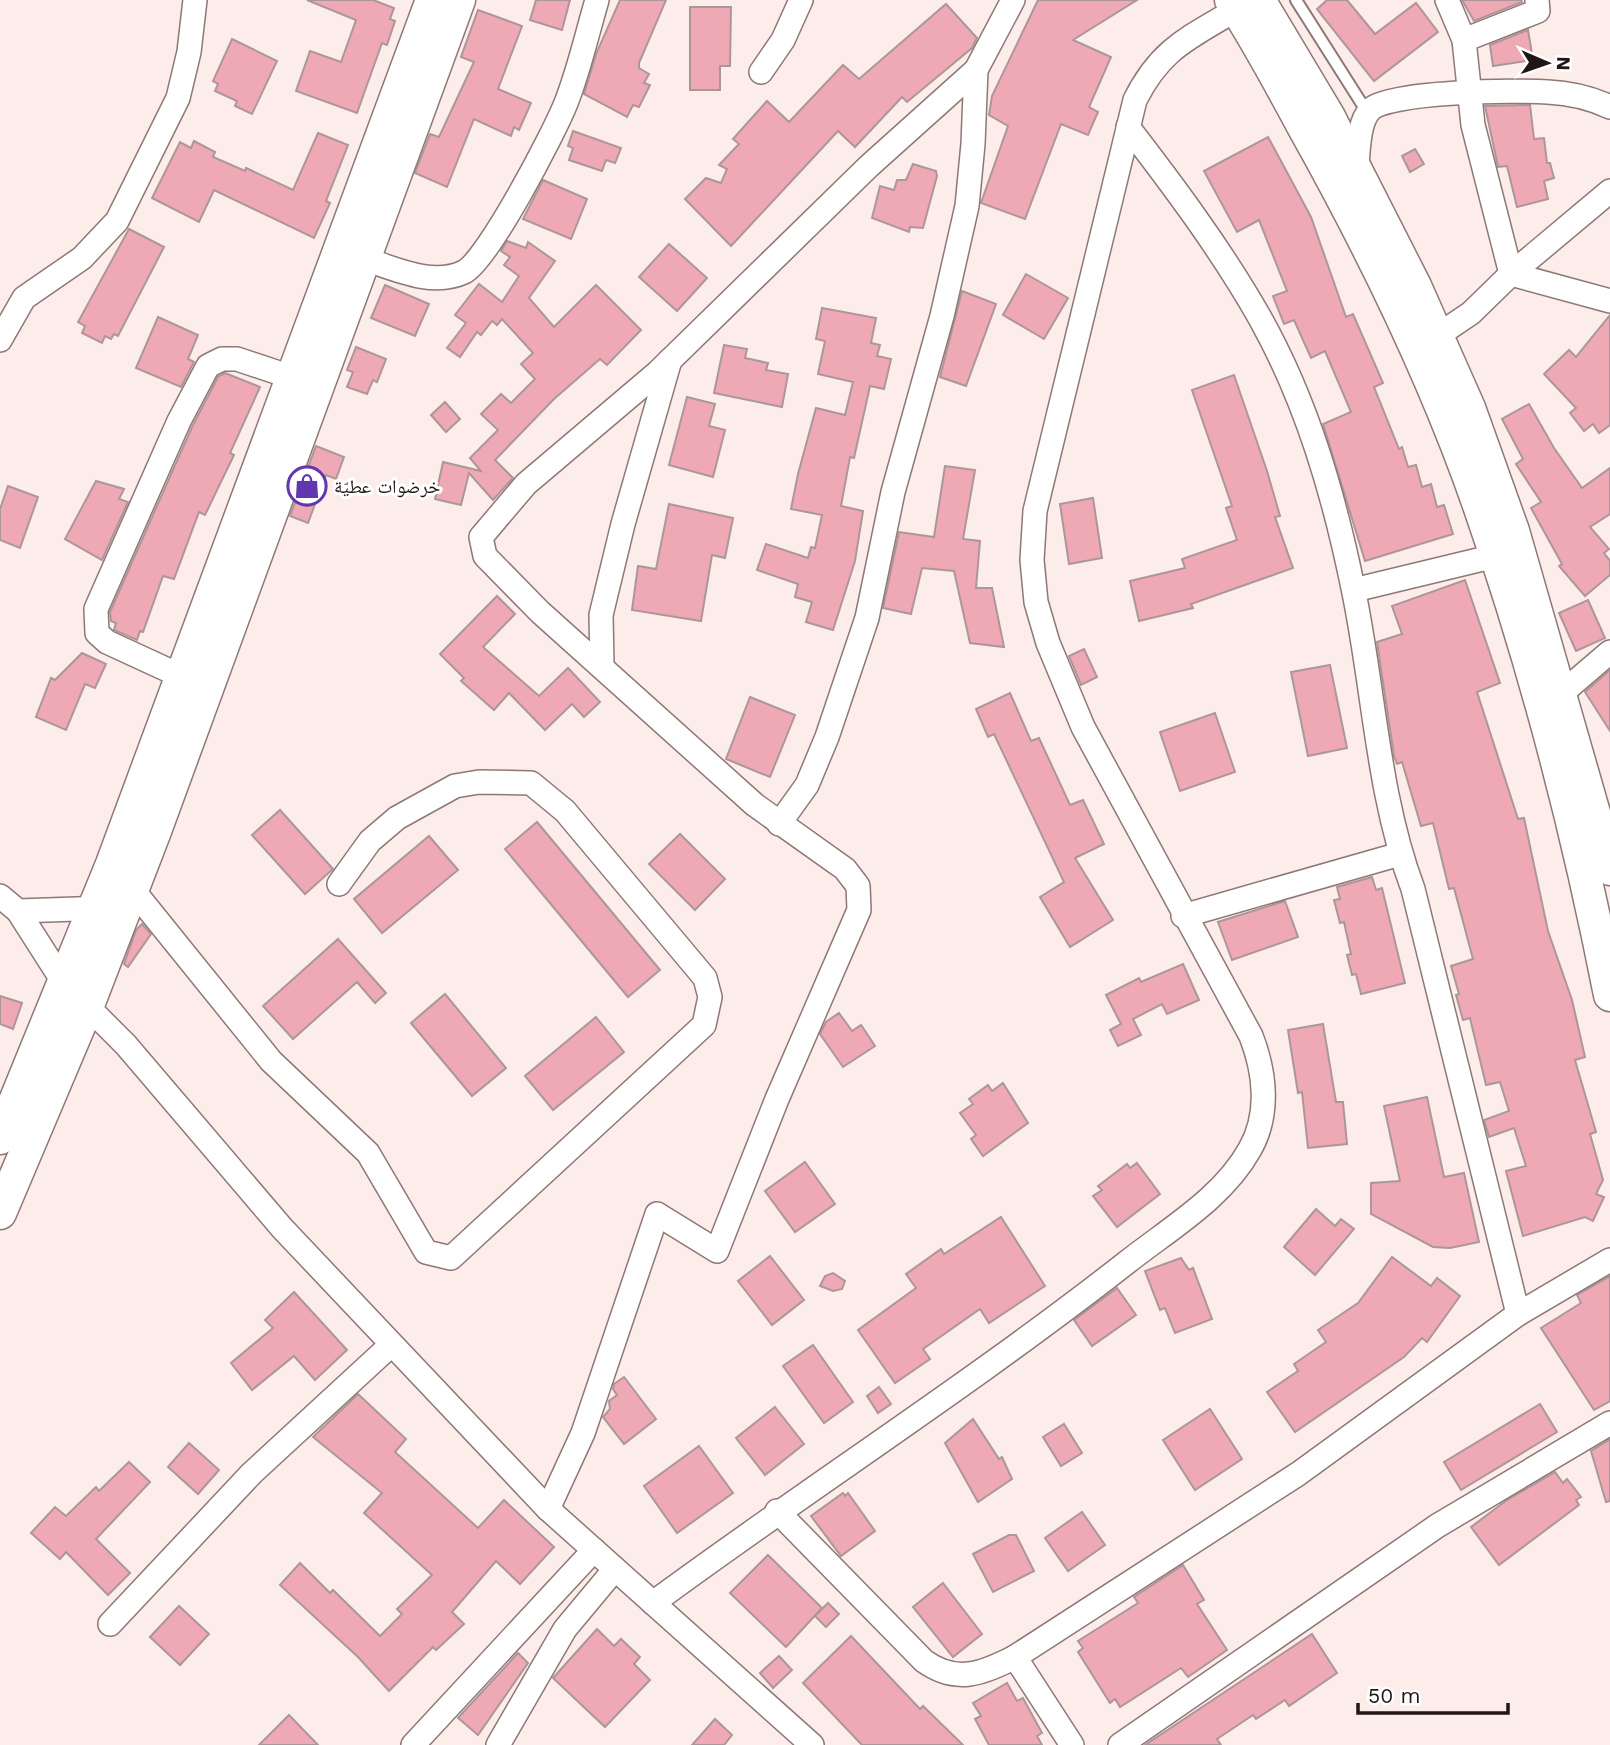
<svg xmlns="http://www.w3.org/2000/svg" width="1610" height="1745" font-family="'Work Sans','Noto Naskh Arabic',sans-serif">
  <rect width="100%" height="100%" fill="#fcecea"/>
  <!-- building -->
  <g fill="#efa9b5" stroke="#ad9699" stroke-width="2">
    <path d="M307,0h66l21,8 -4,11 5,2 -8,24 -5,-2 -25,70 -61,-22 14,-40 31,11 15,-42z"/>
    <path d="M536,0h34l-8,30 -32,-10z"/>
    <path d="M620,0h46l-27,63v5l10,6 -5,9 6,2 -11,22 -6,-2 -6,12 -43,-23 12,-40z"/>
    <path d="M1038,0h99l-64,40 38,17 -22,50 9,5 -10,23 -27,-11 -36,95 -44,-16 27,-77 -19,-11 3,-19z"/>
    <path d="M1327,0h20l28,34 41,-31 22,29 -64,49 -57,-72z"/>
    <path d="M1462,0h59l1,2 -48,19z"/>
    <path d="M946,4l31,34 -5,10 -65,54 -5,-5 -47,50 -17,-16 -107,115 -46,-47 21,-21 15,5 6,-14 -8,-4 20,-21 -6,-5 34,-38 22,21 54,-57 16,14z"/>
    <path d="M690,7h41l-1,59h-10v24h-30z"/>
    <path d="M478,10l44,16 -24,63 33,14 -12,27 -5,-3 -3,9 -37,-17 -27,68 -32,-14 15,-39 9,3 35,-75 -13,-5z"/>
    <path d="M1528,30l5,30 -40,6 -3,-21z"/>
    <path d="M232,39l45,22 -25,53 -17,-8 2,-5 -22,-10 3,-7 -5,-3z"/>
    <path d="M1530,105l4,34 10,-1 3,25h3l4,15 -10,3 4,18 -31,8 -10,-41 -9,1 -13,-61z"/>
    <path d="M573,131l48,17 -6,15 -9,-3 -4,11 -33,-11 4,-12 -5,-2z"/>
    <path d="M318,133l30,12 -22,56 4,2 -16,35 -100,-48 -15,32 -47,-24 28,-56 11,6 3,-7 21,11 -2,5 32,14 1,-3 47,22z"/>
    <path d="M1268,137l43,80 35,100 7,-3 30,69 -9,4 25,62 3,-2 6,20 8,-2 6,22 9,-3 6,23 7,-2 9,29 -88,27 -42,-137 28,-12 -26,-61 -14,7 -17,-38 -10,4 -11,-28 14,-5 -28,-71 -22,12 -33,-61z"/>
    <path d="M1415,149l9,15 -14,8 -8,-16z"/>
    <path d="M913,164l23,7 1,5 -14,52 -13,-1 -1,5 -37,-14 8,-32 14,4 3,-10h9z"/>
    <path d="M543,180l44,19 -16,40 -48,-20z"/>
    <path d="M129,229l35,18 -46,89 -4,-2 -3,5 -6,-3 -3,7 -20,-10 3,-7 -7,-4z"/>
    <path d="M507,241l19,7 2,-6 27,19 -26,37 25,29 42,-42 45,45 -34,35 -7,-6 -46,40 -59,61 18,18 -20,22 -24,-27 -8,32 -26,-6 8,-37 38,9 -11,-13 28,-28 -17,-16 20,-20 10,9 24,-24 -14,-15 12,-11 -31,-34 -5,6 -5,-4 -11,14 -4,-3 -17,25 -13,-9 19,-25 -11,-8 24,-31 23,18 17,-26 -15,-11 6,-8 -9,-6z"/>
    <path d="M669,244l38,34 -30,33 -38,-34z"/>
    <path d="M1026,274l42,24 -24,41 -41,-24z"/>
    <path d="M385,285l44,19 -14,32 -44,-18z"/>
    <path d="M962,291l34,13 -30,82 -26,-9z"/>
    <path d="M822,308l54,10 -5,25 9,2 -3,11 14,3 -7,30 -14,-3 -16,72 -4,-1 -9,49 22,5 -8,50 -22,69 -27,-8 6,-20 -17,-5 3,-13 -41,-14 9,-26 42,14 3,-11 4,1 7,-33 -31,-6 7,-35 18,-66 29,7 8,-33 -35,-8 7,-33 -9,-2z"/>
    <path d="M1610,315v110l-11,8 -6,-9 -9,7 -14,-18 6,-5 -32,-34 25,-24 7,7z"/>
    <path d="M158,317l40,18 -10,24 6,3 -13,25 -45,-19z"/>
    <path d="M724,345l23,4 -2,9 23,5 -2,7 22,4 -6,33 -68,-14z"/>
    <path d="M356,347l30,12 -9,23 -4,-2 -6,14 -20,-7 6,-15 -6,-2z"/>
    <path d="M225,373l35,14 -30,66 4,2 -29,60 -6,-3 -25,67 -11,-3 -20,56 -3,-1 -3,9 -23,-10 2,-7 -5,-2 -1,-9 82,-185 26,-50z"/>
    <path d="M1234,375l33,96 13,45 -5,1 18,51 -102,36 2,4 -54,13 -9,-40 55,-13 -3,-9 55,-19 -11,-32 6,-2 -40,-116z"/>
    <path d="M687,397l28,7 -6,22 16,4 -12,47 -44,-12z"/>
    <path d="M445,402l15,17 -14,13 -15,-17z"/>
    <path d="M1529,404l25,44 28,40 28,-20v46l-20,13 19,22 -5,4 6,8v14l-25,21 -26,-30 3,-2 -31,-56 10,-6 -25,-38 7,-5 -21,-40z"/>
    <path d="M316,446l28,11 -8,22 -10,-4 -18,48 -18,-7z"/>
    <path d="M945,466l30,4 -12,69 17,2 -4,47h16l12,59 -34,-4 -16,-72 -32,-3 -11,46 -28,-6 16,-76 35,5z"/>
    <path d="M96,481l28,8 -5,10 9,3 -26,58 -37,-21z"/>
    <path d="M8,486l30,11 -18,51 -20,-8v-31z"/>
    <path d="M1093,498l9,60 -33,6 -9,-60z"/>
    <path d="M669,504l64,14 -8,40 -13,-3 -11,66 -69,-11 6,-44 18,3z"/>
    <path d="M1465,580l35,103 -23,9 41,127 6,-1 24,113 24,69 13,57 -10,3 21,72 -6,2 13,46 -7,14 8,3 -11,24 -8,-4 -62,19 -17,-65 20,-5 -12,-38 -25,9 -5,-17 25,-9 -9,-29 -14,3 -16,-67 -7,2 -7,-25 3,-1 -8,-28 22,-7 -19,-71 -5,1 -16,-66 -12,3 -19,-64 -5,2 -3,-8 -17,-114 25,-8 -10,-28z"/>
    <path d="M497,596l18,18 -32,33 56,49 29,-28 32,34 -16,15 -12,-13 -27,26 -36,-37 -15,17 -33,-29 3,-3 -24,-24z"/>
    <path d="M1588,600l17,38 -29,13 -17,-38z"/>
    <path d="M1084,649l13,28 -16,8 -12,-29z"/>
    <path d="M82,653l24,11 -11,24 -10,-4 -19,46 -30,-13 15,-39 4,2z"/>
    <path d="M1330,665l17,83 -39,8 -17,-84z"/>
    <path d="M1610,670v61l-25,-39z"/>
    <path d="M1010,693l21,48 8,-3 31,67 13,-5 21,44 -29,14 38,62 -43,27 -30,-50 24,-15 -70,-148 -6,3 -12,-28z"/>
    <path d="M750,697l45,18 -25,62 -44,-18z"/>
    <path d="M1215,713l20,59 -55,19 -20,-59z"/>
    <path d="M280,810l53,59 -28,25 -53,-59z"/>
    <path d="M537,822l123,148 -32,27 -123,-148z"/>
    <path d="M680,834l45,45 -30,31 -46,-46z"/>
    <path d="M429,836l29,34 -76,63 -28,-34z"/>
    <path d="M1372,877l4,13 6,-2 23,95 -44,11 -5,-20 -4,1 -5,-20 4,-1 -7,-32 -4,1 -6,-23 6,-1 -3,-12z"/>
    <path d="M1285,901l13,36 -66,23 -14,-38z"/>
    <path d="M142,924l9,10 -23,33 -4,-3 12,-34z"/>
    <path d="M338,939l48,54 -11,10 -18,-21 -64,57 -30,-33z"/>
    <path d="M1183,964l16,36 -32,14 -5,-10 -29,15 8,16 -23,11 -8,-16 11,-6 -15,-29 33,-17 2,4z"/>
    <path d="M445,994l61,74 -34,28 -61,-73z"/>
    <path d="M0,996l22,7 -9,26 -13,-5z"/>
    <path d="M839,1013l13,18 9,-6 14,21 -32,21 -23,-33 6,-12z"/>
    <path d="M596,1017l28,35 -71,58 -28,-34z"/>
    <path d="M1323,1024l13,78h7l4,42 -39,4 -6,-56 -4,1 -10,-63z"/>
    <path d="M1003,1083l25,40 -45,33 -12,-17 5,-4 -16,-22 13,-9 -4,-5 19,-14 4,6z"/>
    <path d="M1427,1097l17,80 20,-4 15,69 -29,6 -17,-1 -62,-33v-31l29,-2 -16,-75z"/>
    <path d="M805,1162l30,42 -40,28 -30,-41z"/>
    <path d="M1137,1163l23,31 -43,33 -24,-31 9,-6 -4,-4 29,-22 3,4z"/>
    <path d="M1316,1209l19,17 6,-7 13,10 -39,46 -31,-28z"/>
    <path d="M1001,1217l44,69 -56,37 -9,-14 -57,40 7,10 -35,24 -37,-53 58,-42 -10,-14 35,-25 3,5z"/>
    <path d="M770,1256l34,44 -32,25 -34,-44z"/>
    <path d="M1392,1257l39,29 6,-8 23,18 -33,46 -5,-4 -18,19 -109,75 -28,-40 31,-21 -4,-7 32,-22 -8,-12 40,-27z"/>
    <path d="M1181,1258l8,12 4,-2 19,51 -37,14 -10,-25 -5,2 -15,-39z"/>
    <path d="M833,1273l12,8 -3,8 -9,2 -13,-5 5,-10z"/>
    <path d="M1610,1276v125l-16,9 -53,-82 40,-25 -4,-8z"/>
    <path d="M1117,1288l19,27 -44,31 -18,-26z"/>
    <path d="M294,1292l53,58 -32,30 -21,-24 -42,34 -21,-27 42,-35 -8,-8z"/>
    <path d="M813,1345l40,57 -29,21 -41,-57z"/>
    <path d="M624,1377l32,42 -32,25 -21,-27 7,-8 -1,-8 8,-6 -4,-6 1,-5z"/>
    <path d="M879,1387l12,17 -13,9 -11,-17z"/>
    <path d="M358,1394l48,45 -11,13 83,76 26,-28 50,47 -34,37 -24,-23 -44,51 12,12 -28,26 -3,-3 -44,44 -31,-34 -78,-72 20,-22 30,30 3,-3 47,46 22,-22 -5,-5 35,-34 -68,-62 18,-20 -69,-56z"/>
    <path d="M1540,1404l17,28 -96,58 -17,-28z"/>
    <path d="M775,1407l29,37 -39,31 -29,-37z"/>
    <path d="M1210,1409l32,50 -47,31 -32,-50z"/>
    <path d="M973,1419l26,40 3,-2 10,22 -34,23 -33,-59z"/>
    <path d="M1064,1424l18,29 -21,13 -18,-29z"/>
    <path d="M1610,1439v62l-4,1 -15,-51z"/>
    <path d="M189,1443l30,27 -21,24 -30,-27z"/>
    <path d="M699,1446l34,47 -56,40 -33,-47z"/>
    <path d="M129,1462l21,20 -54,57 34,34 -22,22 -42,-43 -6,7 -29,-26 24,-26 11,9 30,-29 3,4z"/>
    <path d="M1555,1472l8,11 4,-4 14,18 -5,3 3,5 -80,60 -28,-38 36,-27z"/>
    <path d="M843,1493l2,3 3,-3 27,38 -34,25 -30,-40z"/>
    <path d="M1082,1512l23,33 -37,26 -23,-33z"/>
    <path d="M1009,1535h7l18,36 -41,21 -20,-38z"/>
    <path d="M768,1555l54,53 -36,39 -56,-54z"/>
    <path d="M1183,1565l21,35 -7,4 30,46 -39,27 -7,-9 -61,39 -5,-8 -5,4 -32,-51 5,-4 -5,-7 60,-38 -4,-6z"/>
    <path d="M943,1583l39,51 -29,23 -40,-50z"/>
    <path d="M828,1603l11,11 -13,13 -11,-11z"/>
    <path d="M179,1606l30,28 -29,31 -30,-28z"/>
    <path d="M597,1629l17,17 7,-7 19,18 -6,7 16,16 -45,47 -52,-49z"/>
    <path d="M1312,1634l25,39 -48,33 -4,-6 -29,19 -3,-4 -36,24 4,6h-76z"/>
    <path d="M851,1636l69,73 3,-3 40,39h-101l-59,-62z"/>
    <path d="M518,1653l10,10 -50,72 -20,-17z"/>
    <path d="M779,1656l13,14 -19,18 -13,-15z"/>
    <path d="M1007,1683l10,18 6,-3 19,35 -5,3 5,9h-53l-14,-26 6,-3 -8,-13z"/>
    <path d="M289,1715l29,30h-59z"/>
    <path d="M715,1719l17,16 -8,10h-32z"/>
  </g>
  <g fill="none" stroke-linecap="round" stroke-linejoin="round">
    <!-- lane casing -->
    <g stroke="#8e7875" stroke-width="14">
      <path id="lane" d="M1296,0l71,112"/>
    </g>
    <!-- street casing -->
    <g stroke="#8e7875" stroke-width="26">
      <g id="street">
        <path d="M1447,0l17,40 9,85 38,149"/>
        <path d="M1464,40l74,-29 -1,-11"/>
        <path d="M761,72l22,-32 18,-40"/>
        <path d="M1128,127c47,61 94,124 132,191 47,84 74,177 93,270 21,99 24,205 60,301l105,425"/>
        <path d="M1356,172c3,-18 1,-48 14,-62 17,-19 149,-20 178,-18 21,1 43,6 62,15"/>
        <path d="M365,259c30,10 68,28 99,13 24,-12 90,-139 102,-169 13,-33 21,-69 31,-103"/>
        <path d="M1511,274l99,27"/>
        <path d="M1437,336l34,-23 40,-39 99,-83"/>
        <path d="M0,340l24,-42 58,-40 35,-37 61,-123 11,-46 6,-52"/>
        <path d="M1354,590l141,-34"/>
        <path d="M602,667l-1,-52 22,-91 47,-164"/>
        <path d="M183,677l-76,-35 -10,-9 -1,-24 83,-188 29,-55 14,-7h15l57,19"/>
        <path d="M1562,693l48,-41"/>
        <path d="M779,824l28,-39 20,-48 40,-119 26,-126 49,-176 25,-110 6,-62 3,-74"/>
        <path d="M133,890l138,171 97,92 58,99 25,6 253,-233 6,-28 -5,-19 -140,-167 -34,-28 -52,-1 -24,4 -58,32 -27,23 -31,43"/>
        <path d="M0,896l18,15 46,72 62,62 156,183 266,281 264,236"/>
        <path d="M18,911l88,-3"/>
        <path d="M1183,916l217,-62"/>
        <path d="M548,1509l35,-76 74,-219 60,37 60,-152 82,-189 -1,-24 -13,-17 -90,-64 -215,-193 -55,-56 -4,-19 45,-53 131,-111 212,-207 107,-96 37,-70"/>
        <path d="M777,1511l147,150c32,23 58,13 91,-4l283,-183 220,-160 92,-54"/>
        <path d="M653,1603c156,-115 320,-220 473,-340 43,-34 97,-65 124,-114 20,-35 15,-77 1,-113l-168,-309 -35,-84 -12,-41 -4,-42 3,-49 100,-411c26,-52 54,-62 102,-91"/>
        <path d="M110,1624l142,-151 139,-128"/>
        <path d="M1015,1657l57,88"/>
        <path d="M413,1745l181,-195"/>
        <path d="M498,1745l67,-116 50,-60"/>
        <path d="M1120,1745l317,-219 173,-103"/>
      </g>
    </g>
    <!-- secondary casing -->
    <g stroke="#8e7875" stroke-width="35">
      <g id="secondary">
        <path d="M1231,0c26,41 49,83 72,126 69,123 132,251 178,385 55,158 97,321 129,484"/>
        <path d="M1259,0l70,117 86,169 54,122 44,123 97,338"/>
        <path d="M0,1138l112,-274 320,-864"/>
        <path d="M0,1213l88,-208 67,-174 304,-831"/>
      </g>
    </g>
    <!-- lane -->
    <use href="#lane" stroke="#fff" stroke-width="10"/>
    <!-- street -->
    <use href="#street" stroke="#fff" stroke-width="23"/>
    <!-- secondary -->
    <use href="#secondary" stroke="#fff" stroke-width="32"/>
  </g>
  <!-- icons -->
  <defs>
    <g id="shop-ring" transform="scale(2.0125)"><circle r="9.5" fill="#fff" stroke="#6137af" stroke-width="1.5"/><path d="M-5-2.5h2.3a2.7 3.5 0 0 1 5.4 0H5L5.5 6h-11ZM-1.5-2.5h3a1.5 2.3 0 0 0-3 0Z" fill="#6137af"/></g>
  </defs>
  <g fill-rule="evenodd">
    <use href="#shop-ring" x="307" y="486"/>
  </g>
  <g text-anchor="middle" stroke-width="6" stroke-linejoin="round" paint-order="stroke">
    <!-- poi labels -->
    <g font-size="19" fill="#1f1615" stroke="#fff" text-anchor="start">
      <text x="334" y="493">خرضوات عطيّة</text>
    </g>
  </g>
  <!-- north arrow -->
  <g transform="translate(1547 63) rotate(92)" stroke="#ffffff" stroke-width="5" paint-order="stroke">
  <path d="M0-5L12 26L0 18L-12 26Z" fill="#1f1615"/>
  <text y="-10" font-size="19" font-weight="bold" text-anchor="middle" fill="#1f1615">N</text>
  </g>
  <!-- scale -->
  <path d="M1358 1703v10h150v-10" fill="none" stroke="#1f1615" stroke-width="3.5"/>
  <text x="1368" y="1703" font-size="21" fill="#1f1615" stroke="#ffffff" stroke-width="5" paint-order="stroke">50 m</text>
</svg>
